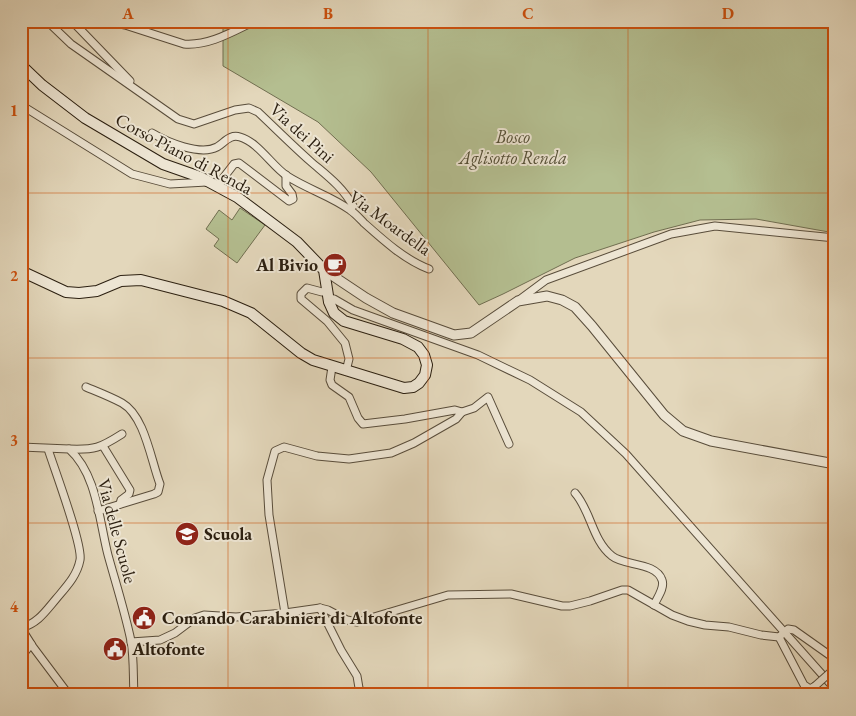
<svg xmlns="http://www.w3.org/2000/svg" width="856" height="716" font-family="'EB Garamond',serif">
  <rect width="100%" height="100%" fill="#e3d7bb"/>
  <filter id="stains"><feTurbulence type="fractalNoise" baseFrequency=".004" numOctaves="4"/><feColorMatrix values="0 0 0 0 .2 0 0 0 0 .09 0 0 0 0 .02 0 0 0 .5 -.17"/></filter>
  <radialGradient id="worn" r=".72"><stop offset=".6" stop-color="#630" stop-opacity="0"/><stop offset="1" stop-color="#630" stop-opacity=".3"/></radialGradient>
  <!-- green -->
  <g fill="#b4be90" stroke="#706e50">
    <path d="M223,21h612v209l-6,2 -73,-13 -56,1 -46,12 -79,26 -72,36 -24,11 -108,-133 -53,-50 -95,-56z"/>
    <path d="M240,208l25,17 -28,38 -23,-17 5,-7 -13,-10 13,-19 13,10z"/>
  </g>
  <g fill="none" stroke-linecap="round" stroke-linejoin="round">
    <!-- minor casing -->
    <g stroke="#594d3b" stroke-width="9">
      <g id="minor">
        <path d="M47,21l24,23 107,75 16,5 41,-14 14,-2 9,4c17,16 34,33 52,49 16,14 32,25 43,45l-3,3"/>
        <path d="M72,21l58,60"/>
        <path d="M107,21l18,4 59,19c25,2 48,-12 71,-23"/>
        <path d="M21,105l111,69 38,10 37,-2"/>
        <path d="M152,133c15,9 48,23 65,14 8,-5 13,-13 23,-10 18,5 32,29 47,39 20,13 44,20 63,34 6,4 10,9 14,13 19,17 41,37 65,46"/>
        <path d="M217,186l17,-22 5,-1 50,38 4,-2 -1,-5 -6,-8v-11"/>
        <path d="M322,292l-15,-4 -6,6v5l26,22 18,22 4,16 -3,12"/>
        <path d="M334,299l19,11 125,45 52,25 51,32 45,42 209,235"/>
        <path d="M519,300l27,-20 125,-46 44,-8 120,12"/>
        <path d="M332,367l-2,13 2,5 17,12 9,21 5,6 42,-5 50,-9 7,2"/>
        <path d="M86,387c12,5 25,10 36,16 23,13 29,58 38,81l-2,8 -4,2 -56,17"/>
        <path d="M103,446l27,44 -1,4 -8,6 -1,4"/>
        <path d="M21,447l48,2c28,25 30,71 39,106 8,29 17,57 23,86 3,17 2,36 3,54"/>
        <path d="M69,449c26,1 31,-1 53,-15"/>
        <path d="M575,493c16,18 17,47 37,63 12,10 44,6 50,24 3,8 -5,18 -8,25"/>
        <path d="M320,608l21,42 16,26 2,12 4,7"/>
        <path d="M285,613l-16,-98 -2,-35 8,-29 9,-4 33,9 32,3 42,-6 23,-10 42,-24 6,-7 12,-4 14,-11 21,47"/>
        <path d="M21,628c17,-5 24,-16 35,-29 10,-12 21,-23 24,-39 3,-15 -26,-92 -32,-111"/>
        <path d="M21,628l12,19 36,48"/>
        <path d="M779,637l25,48 6,4 5,-3"/>
        <path d="M131,642l29,-2 15,-7 20,-15 9,-3 32,2 49,-4 35,-5 8,2 19,10 10,2 91,-27 63,-1 51,12h8l20,-5 32,-11h6l44,25 16,6 17,4 24,2 32,8 18,2 9,-8 6,1 41,29"/>
        <path d="M21,657l10,-13"/>
      </g>
    </g>
    <!-- tertiary casing -->
    <g stroke="#594d3b" stroke-width="11">
      <path id="tertiary" d="M324,270l42,28 27,15 61,22 17,-2 47,-32 29,-5 15,4 13,7 17,19 72,89 19,16 28,10 124,23"/>
    </g>
    <!-- secondary casing -->
    <g stroke="#2b1f10" stroke-width="12">
      <path id="secondary" d="M21,65l21,20 43,33 78,46 37,13 37,20 60,45 27,28 5,32 5,11 10,8 59,18 15,8 6,8 3,10 -2,10 -6,8 -6,4 -9,1 -91,-28 -12,-7 -50,-40 -28,-12 -82,-21 -20,1 -24,10 -18,2 -13,-1 -45,-21"/>
    </g>
    <!-- minor -->
    <use href="#minor" stroke="#ede5d3" stroke-width="7"/>
    <!-- tertiary -->
    <use href="#tertiary" stroke="#ede5d3" stroke-width="9"/>
    <!-- secondary -->
    <use href="#secondary" stroke="#ede5d3" stroke-width="10"/>
    <!-- minor-bridge casing -->
    <g stroke="#594d3b" stroke-width="9" stroke-linecap="butt">
      <path id="minor-bridge" d="M815,686l18,-16"/>
    </g>
    <!-- minor-bridge -->
    <use href="#minor-bridge" stroke="#ede5d3" stroke-width="7"/>
  </g>
  <!-- grid -->
  <path fill="none" stroke="#cc500d" stroke-width="1" stroke-opacity="0.55" d="M228,21v674M428,21v674M628,21v674M21,193h814M21,358h814M21,523h814"/>
  <!-- icons -->
  <defs>
    <g id="cafe-disc" transform="scale(1.25)"><circle r="9.5" fill="#8f2418" stroke="#ede5d3"/><path d="M-5.5-4.5H6V0H3Q3 3.5 0 3.5H-2.5Q-5.5 3.5-5.5 0ZM3-3.2v2h1.7v-2ZM-6 4.5H4V6H-6Z" fill="#fff"/></g>
    <g id="school-disc" transform="scale(1.25)"><circle r="9.5" fill="#8f2418" stroke="#ede5d3"/><path d="M0-5L7-2L0 1L-7-2ZM-4 1L0 2.5L4 1V4Q0 6-4 4Z" fill="#fff"/></g>
    <g id="civic-disc" transform="scale(1.25)"><circle r="9.5" fill="#8f2418" stroke="#ede5d3"/><path d="M-.6-6.5H3V-4.5H.6V-3L4-1V1h2V6H-6V1h2V-1L-.6-3ZM-1.2 2.5V6h2.4V2.5Z" fill="#fff"/></g>
  </defs>
  <g fill-rule="evenodd">
    <use href="#cafe-disc" x="335" y="265"/>
    <use href="#school-disc" x="187" y="534"/>
    <use href="#civic-disc" x="144" y="618"/>
    <use href="#civic-disc" x="115" y="649"/>
  </g>
  <g text-anchor="middle" stroke-width="4" stroke-linejoin="round" paint-order="stroke">
    <!-- street labels -->
    <g font-size="18" fill="#2b1f10" stroke="#ede5d3">
      <text transform="translate(302 133) rotate(42)" y="6">Via dei Pini</text>
      <text transform="translate(184 154) rotate(28)" y="6">Corso Piano di Renda</text>
      <text transform="translate(390 223) rotate(36)" y="6">Via Moardella</text>
      <text transform="translate(117 531) rotate(75)" y="6">Via delle Scuole</text>
    </g>
    <!-- park labels -->
    <g font-size="18" font-style="italic" fill="#544f36" stroke="#ede5d3">
      <text x="513" y="143">Bosco<tspan x="513" dy="21">Aglisotto Renda</tspan></text>
    </g>
    <!-- poi labels -->
    <g font-size="18" font-weight="bold" fill="#2b1f10" stroke="#ede5d3" text-anchor="start">
      <text x="318" y="271" text-anchor="end">Al Bivio</text>
      <text x="204" y="540">Scuola</text>
      <text x="162" y="624">Comando Carabinieri di Altofonte</text>
      <text x="132" y="655">Altofonte</text>
    </g>
  </g>
  <!-- margin -->
  <rect width="856" height="716" fill="none" stroke="#e3d7bb" stroke-width="55"/>
  <rect x="28" y="28" width="800" height="660" fill="none" stroke="#cc500d" stroke-width="2"/>
  <g font-size="16" text-anchor="middle" font-weight="bold" fill="#cc500d">
    <text x="128" y="19">A</text>
    <text x="328" y="19">B</text>
    <text x="528" y="19">C</text>
    <text x="728" y="19">D</text>
    <text x="14" y="116">1</text>
    <text x="14" y="281">2</text>
    <text x="14" y="446">3</text>
    <text x="14" y="612">4</text>
  </g>
  <rect width="100%" height="100%" filter="url(#stains)"/>
  <rect width="100%" height="100%" fill="url(#worn)"/>
</svg>
